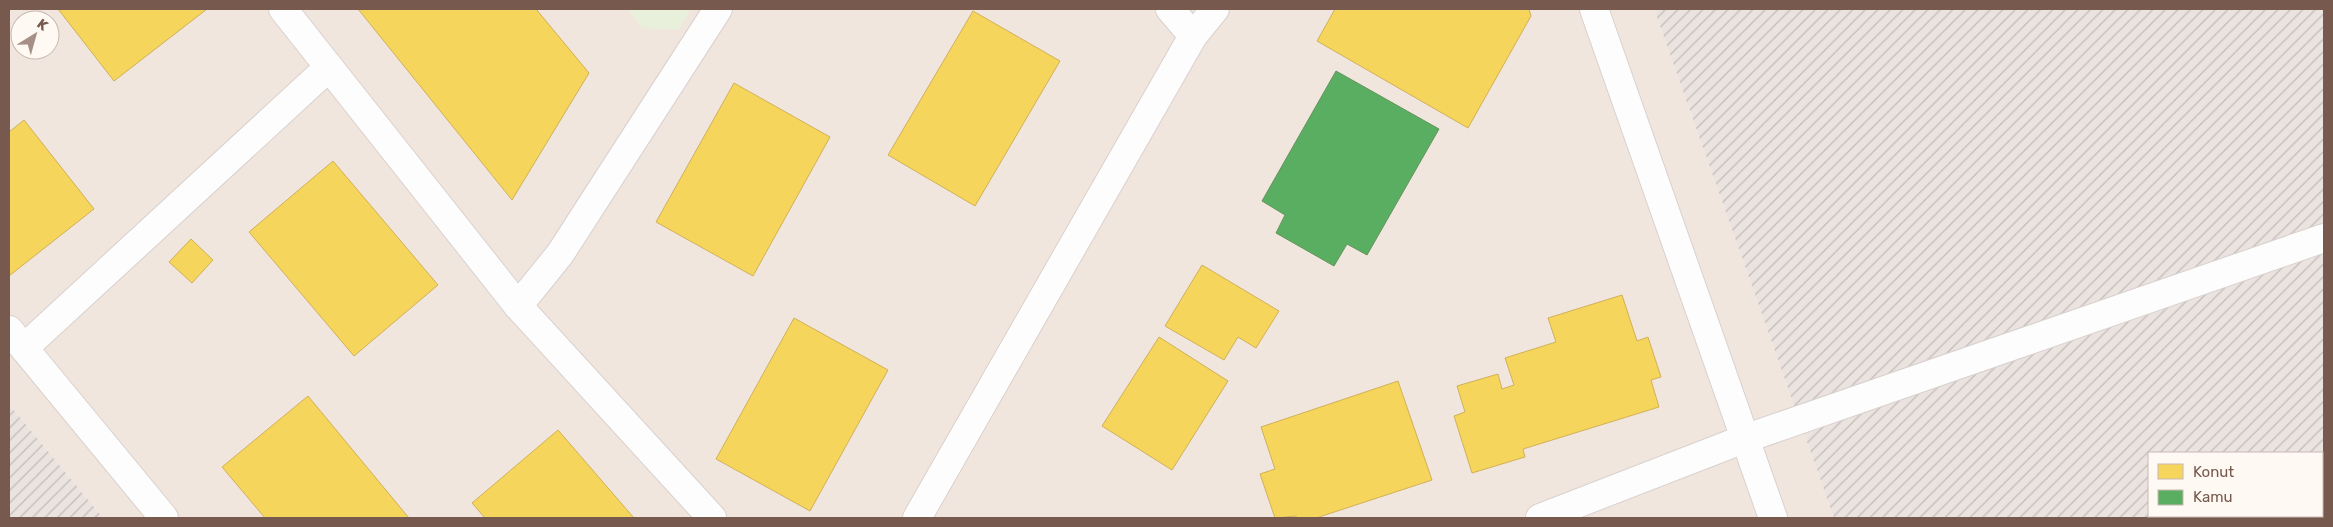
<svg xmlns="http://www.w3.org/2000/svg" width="2333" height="527" font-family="Rubik,sans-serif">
  <defs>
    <pattern id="industrial-furrows" width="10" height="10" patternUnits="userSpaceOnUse" patternTransform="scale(1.25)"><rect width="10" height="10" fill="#ebe3df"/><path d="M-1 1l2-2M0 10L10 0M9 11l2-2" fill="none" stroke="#c3bbb7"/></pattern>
  </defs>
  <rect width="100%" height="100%" fill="#f8f4f0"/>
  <!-- residential -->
  <path fill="#f1e6de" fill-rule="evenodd" d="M9,9h1645l180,509h-1731l-94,-114zM20,20h30v30h-30z"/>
  <!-- industrial -->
  <g fill="url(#industrial-furrows)" fill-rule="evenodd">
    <path d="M1654,9h670v509h-490zM2149,453h173v63h-173z"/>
    <path d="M9,404l94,114h-94z"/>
  </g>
  <!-- park -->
  <path fill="#e8efdb" d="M627,9h64l-12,21 -37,-2z"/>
  <!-- homes -->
  <g fill="#f6d55c" stroke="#d0b058">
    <path d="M58,9h149l-93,72z"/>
    <path d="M358,9h178l53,64 -77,127z"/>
    <path d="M1335,9h194l2,7 -63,112 -151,-87z"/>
    <path d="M973,11l87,50 -85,145 -87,-51z"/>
    <path d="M734,83l96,54 -77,139 -97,-54z"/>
    <path d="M24,120l70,89 -85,67v-144z"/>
    <path d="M333,161l105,124 -84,71 -105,-124z"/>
    <path d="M191,239l22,21 -21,23 -23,-21z"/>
    <path d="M1202,265l77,46 -23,37 -18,-11 -14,23 -59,-34z"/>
    <path d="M1622,295l15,46 11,-4 13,40 -10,3 8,27 -136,42 2,8 -53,16 -18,-57 11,-4 -8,-26 41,-12 4,15 12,-4 -9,-27 51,-16 -8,-24z"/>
    <path d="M794,318l94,52 -78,141 -94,-52z"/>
    <path d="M1159,337l69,44 -56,89 -70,-44z"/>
    <path d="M1398,381l34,99 -116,38h-19l-1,-2 -21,2 -15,-44 15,-5 -14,-42z"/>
    <path d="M308,396l101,122h-144l-43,-51z"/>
    <path d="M558,430l76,88h-149l-13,-15z"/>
  </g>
  <!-- public -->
  <path fill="#5aae61" stroke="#63945b" d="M1336,71l103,58 -72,126 -20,-11 -13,22 -58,-33 9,-18 -23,-14z"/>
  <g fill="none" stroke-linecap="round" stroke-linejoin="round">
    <!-- minor casing -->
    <g stroke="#d8d1ce" stroke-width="30">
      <g id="minor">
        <path d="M283,9l235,297 194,212"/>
        <path d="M1170,9l23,27"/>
        <path d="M1594,9l179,509"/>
        <path d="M518,306l42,-52 158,-245"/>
        <path d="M9,330l155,188"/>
        <path d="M24,348l305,-281"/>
        <path d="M1540,518l204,-79 580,-201"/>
      </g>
    </g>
    <!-- tertiary casing -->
    <g stroke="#d8d1ce" stroke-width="30">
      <path id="tertiary" d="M917,518l276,-482 22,-27"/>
    </g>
    <!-- minor -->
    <use href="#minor" stroke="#fefdfd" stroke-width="28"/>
    <!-- tertiary -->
    <use href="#tertiary" stroke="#fefdfd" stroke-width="28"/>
  </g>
  <!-- border -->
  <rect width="2333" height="527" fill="none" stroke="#78594e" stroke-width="20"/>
  <!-- legend -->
  <rect x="2148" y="452" width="175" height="65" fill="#fff9f3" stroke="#c9b9b1"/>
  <rect x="2158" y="464" width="25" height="15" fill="#f6d55c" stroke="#c9b9b1"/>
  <text x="2193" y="477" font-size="15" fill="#78594e">Konut</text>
  <rect x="2158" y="490" width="25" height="15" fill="#5aae61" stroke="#c9b9b1"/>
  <text x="2193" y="502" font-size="15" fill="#78594e">Kamu</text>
  <!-- north arrow -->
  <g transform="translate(35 35) rotate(37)"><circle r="24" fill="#fff9f3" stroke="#c9b9b1"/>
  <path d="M0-4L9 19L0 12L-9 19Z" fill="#a58f87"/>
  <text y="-8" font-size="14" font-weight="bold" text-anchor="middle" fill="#78594e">K</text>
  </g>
</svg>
